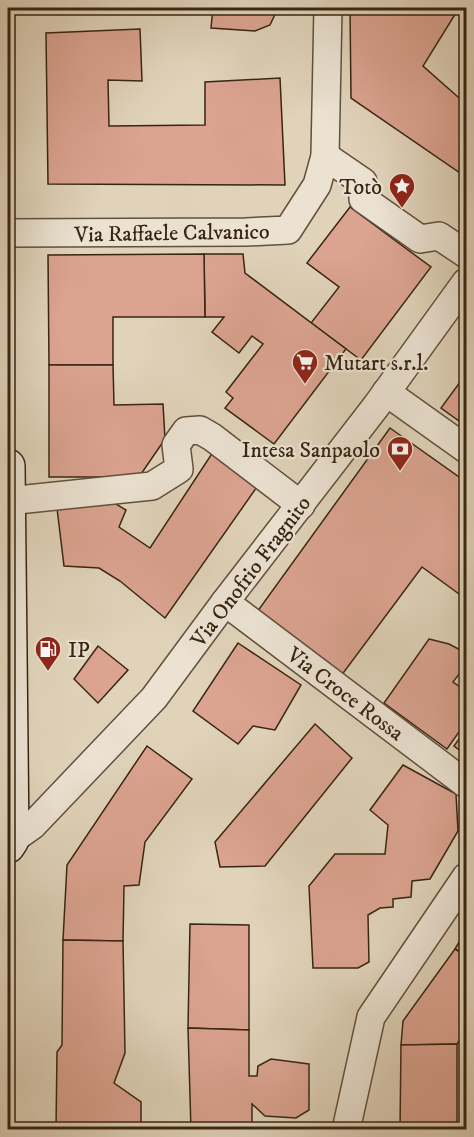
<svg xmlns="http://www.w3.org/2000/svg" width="474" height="1137" font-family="'IM FELL DW Pica',serif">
  <rect width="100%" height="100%" fill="#e0d3ba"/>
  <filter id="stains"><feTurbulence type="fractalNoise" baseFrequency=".00333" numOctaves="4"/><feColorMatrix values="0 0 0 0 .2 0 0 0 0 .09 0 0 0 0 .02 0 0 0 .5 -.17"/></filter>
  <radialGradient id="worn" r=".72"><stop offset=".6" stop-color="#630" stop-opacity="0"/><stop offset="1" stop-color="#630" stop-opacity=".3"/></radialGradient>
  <!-- building -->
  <g fill="#dba390" stroke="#382513" stroke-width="1.5">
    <path d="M213,8h65l-8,17 -15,6 -44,-3z"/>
    <path d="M350,8h109l-36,58 43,38v73l-115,-79z"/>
    <path d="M140,29l2,52 -34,-1 1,46 96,-1v-43l75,-4 5,107 -237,-1 -2,-151z"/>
    <path d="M350,207l81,60 -70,93 -50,-37 28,-36 -32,-24z"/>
    <path d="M204,254h39l2,19 101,76 -72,95 -49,-36 8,-10 -7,-6 37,-48 -11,-8 -13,17 -27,-21 12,-15h-19z"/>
    <path d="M204,254l1,63h-92v48h-64l-1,-110z"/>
    <path d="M49,365h64l1,40 49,-1 2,35 -26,38h-90z"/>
    <path d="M466,374v52l-25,-18z"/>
    <path d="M390,428l76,54v117l-44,-32 -81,109 -84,-64z"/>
    <path d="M213,452l46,32 -94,134 -45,-37 -21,-13 -35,-2 -8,-66 50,-2 20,12 -7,17 31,21z"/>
    <path d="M429,639l20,5 17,9v12l-13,17 13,9v31l-19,27 -63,-46z"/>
    <path d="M238,643l63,42 -26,45 -22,-4 -15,18 -45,-33z"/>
    <path d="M98,646l30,24 -30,33 -24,-24z"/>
    <path d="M315,724l37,34 -87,108 -45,1 -5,-25z"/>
    <path d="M466,729v26l-12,-9z"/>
    <path d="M147,746l45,33 -47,63 -6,43 -15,1 -1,55 -60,-1 4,-75z"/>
    <path d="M403,765l53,29 2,37 -28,48 -18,2 -1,16 -18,2v8l-13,1 -12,7 1,47 -11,6h-45l-4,-82 26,-32h50l3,-29 -18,-15z"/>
    <path d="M190,924l59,1v105l-61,-2z"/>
    <path d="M466,930v26l-11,-7z"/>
    <path d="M63,940l60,1 2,112 -11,30 27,19v28h-85l1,-78 5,-7z"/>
    <path d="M455,949l11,7v74l-9,14 -56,1 2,-24z"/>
    <path d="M188,1028l61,2v46h8l1,-10 13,-7 38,5v46l-13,8 -31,-2 -13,-12v26h-61z"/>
    <path d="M457,1044v86h-57l1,-85z"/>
  </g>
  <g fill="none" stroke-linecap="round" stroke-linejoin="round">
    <!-- street casing -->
    <g stroke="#62503d" stroke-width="30">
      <g id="street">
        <path d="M325,156l38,26v17l57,40 19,-3 27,18"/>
        <path d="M8,233l238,-1 42,-2 29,-45 8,-29 3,-148"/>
        <path d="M386,392l80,57"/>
        <path d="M8,501l144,-15 27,-17 -3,-24 10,-14 14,-1 12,7 89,68"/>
        <path d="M225,602l241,182"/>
        <path d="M12,840l21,-15 121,-127 71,-96 152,-197 89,-123"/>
        <path d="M346,1130l25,-113 95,-140"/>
      </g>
    </g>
    <!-- secondary casing -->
    <g stroke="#382513" stroke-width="36">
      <path id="secondary" d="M8,466l4,374 -4,6"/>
    </g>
    <!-- street -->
    <use href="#street" stroke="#ebe2d2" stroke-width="27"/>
    <!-- secondary -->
    <use href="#secondary" stroke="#ebe2d2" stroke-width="33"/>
  </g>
  <!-- icons -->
  <defs>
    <g id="sight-pin" transform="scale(1.35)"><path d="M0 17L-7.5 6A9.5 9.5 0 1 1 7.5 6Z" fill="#8f2418" stroke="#ebe2d2"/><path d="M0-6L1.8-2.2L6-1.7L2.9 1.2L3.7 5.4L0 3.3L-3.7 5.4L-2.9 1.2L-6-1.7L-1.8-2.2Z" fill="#fff"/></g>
    <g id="supermarket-pin" transform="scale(1.35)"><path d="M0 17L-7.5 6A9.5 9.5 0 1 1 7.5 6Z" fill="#8f2418" stroke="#ebe2d2"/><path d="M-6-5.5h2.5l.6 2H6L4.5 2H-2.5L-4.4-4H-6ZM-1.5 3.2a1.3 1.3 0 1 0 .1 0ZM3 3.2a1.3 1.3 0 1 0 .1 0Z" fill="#fff"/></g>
    <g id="bank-pin" transform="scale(1.35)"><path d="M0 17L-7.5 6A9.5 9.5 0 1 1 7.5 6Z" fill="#8f2418" stroke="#ebe2d2"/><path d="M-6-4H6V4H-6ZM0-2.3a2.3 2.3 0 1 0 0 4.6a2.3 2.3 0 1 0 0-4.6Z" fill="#fff"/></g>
    <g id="fuel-pin" transform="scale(1.35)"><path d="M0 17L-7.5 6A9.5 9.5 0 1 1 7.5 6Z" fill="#8f2418" stroke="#ebe2d2"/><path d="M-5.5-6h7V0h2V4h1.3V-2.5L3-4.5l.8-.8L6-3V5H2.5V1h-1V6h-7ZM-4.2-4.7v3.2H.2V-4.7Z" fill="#fff"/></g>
  </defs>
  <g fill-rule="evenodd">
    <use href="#sight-pin" x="402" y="186"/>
    <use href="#supermarket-pin" x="305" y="362"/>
    <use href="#bank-pin" x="400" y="449"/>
    <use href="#fuel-pin" x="48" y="649"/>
  </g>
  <g text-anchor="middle" stroke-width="4.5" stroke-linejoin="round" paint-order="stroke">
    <!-- poi labels -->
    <g font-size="22" fill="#382513" stroke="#ebe2d2" text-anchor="end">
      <text x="382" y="194">Totò</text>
      <text x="324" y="370" text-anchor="start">Mutart s.r.l.</text>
      <text x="380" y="457">Intesa Sanpaolo</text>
      <text x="68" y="657" text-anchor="start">IP</text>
    </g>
    <!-- street labels -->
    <g font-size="22" fill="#382513" stroke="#ebe2d2">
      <text transform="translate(172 232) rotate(-1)" y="8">Via Raffaele Calvanico</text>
      <text transform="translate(250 571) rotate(-53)" y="8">Via Onofrio Fragnito</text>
      <text transform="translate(346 693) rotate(37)" y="8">Via Croce Rossa</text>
    </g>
  </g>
  <!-- margin -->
  <rect width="474" height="1137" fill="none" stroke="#e0d3ba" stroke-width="30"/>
  <rect x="9" y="9" width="456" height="1119" fill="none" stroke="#382513" stroke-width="3"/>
  <rect x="15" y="15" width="444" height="1107" fill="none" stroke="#382513" stroke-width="1.5"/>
  <rect width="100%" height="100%" filter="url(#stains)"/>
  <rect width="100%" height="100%" fill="url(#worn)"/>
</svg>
